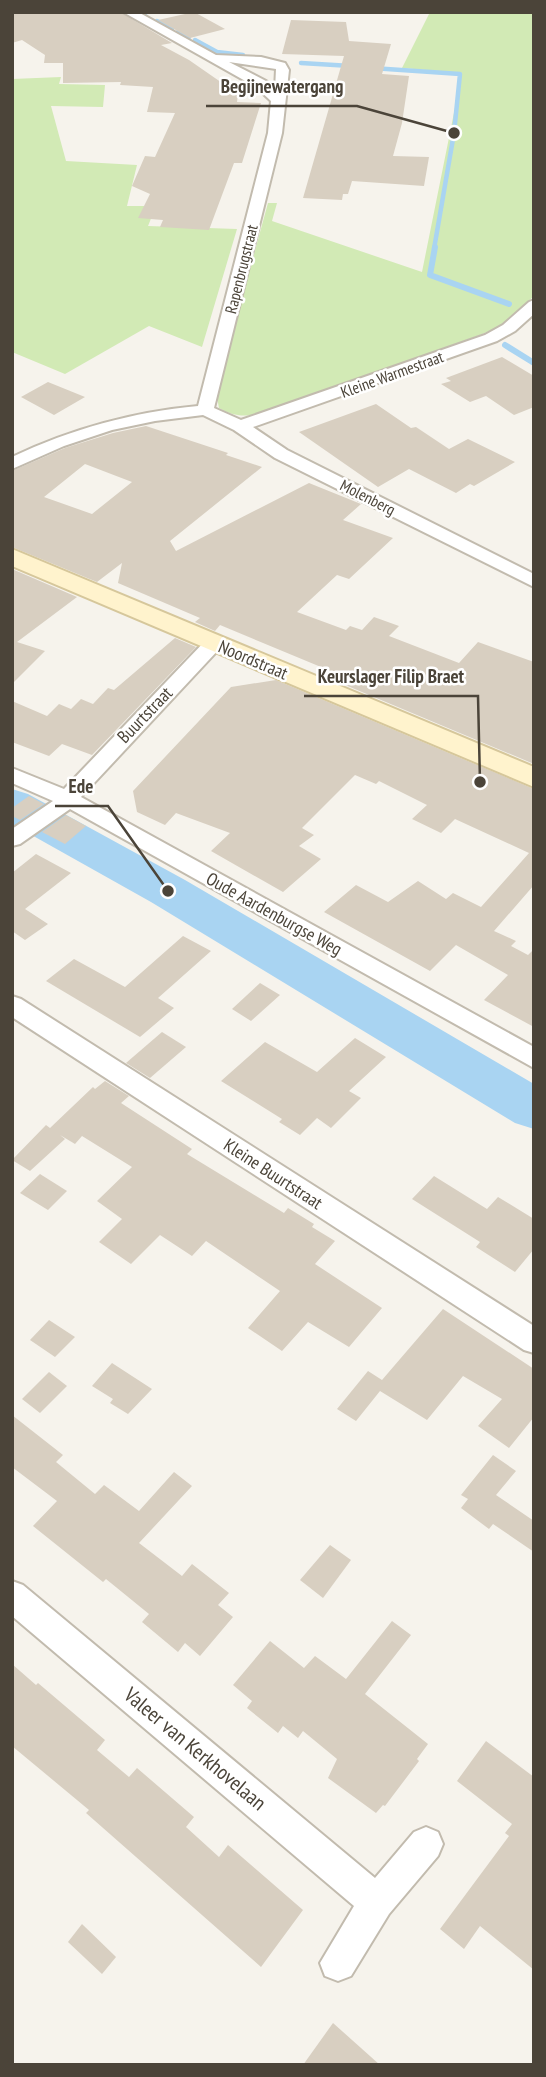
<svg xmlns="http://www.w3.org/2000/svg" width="546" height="2077" font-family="'PT Sans Narrow',sans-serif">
  <rect width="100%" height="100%" fill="#f6f3ec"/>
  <!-- green -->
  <g fill="#d2eab5">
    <path d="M430,12h104v284l-33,30 -21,9 -222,79c-15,3 -25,2 -39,-6l-3,-16 52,-189h9l-5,18 150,51 40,-199 -60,-5z"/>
    <path d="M61,77l-2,7 46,1 -2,22 -52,-1 15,55 71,4 -10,41h29l-8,20 89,3 -35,118 -53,-21 -84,48 -53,-22v-273z"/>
  </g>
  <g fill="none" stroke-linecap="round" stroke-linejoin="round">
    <!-- stream-far1 -->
    <g stroke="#a9d4f2" stroke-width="4.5">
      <path d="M139,12l6,3"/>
      <path d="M157,21l15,8"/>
      <path d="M178,32l11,5"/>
      <path d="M195,40l22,12 26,3"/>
      <path d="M301,63l50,3"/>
      <path d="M372,68l88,6 -6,59 -20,116"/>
    </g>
    <!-- stream -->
    <g stroke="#a9d4f2" stroke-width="6">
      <path d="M435,247l-5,28 79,29"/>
      <path d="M505,345l29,18"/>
    </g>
    <!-- river -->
    <path fill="#a9d4f2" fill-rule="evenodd" d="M12,789l16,5 157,86 349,204v45l-19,-6 -364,-221 -139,-78z"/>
  </g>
  <!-- building -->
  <g fill="#d8cfc1" fill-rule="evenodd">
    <path d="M12,12h108l52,31 -11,2 28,15 49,34 -1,8 24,1 -19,60h-8l-25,67 -49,-3 3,-7 -25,-2 12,-24 -18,-8 13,-30 10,1 20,-44 -28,-1 6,-25 -33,-2 1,-3 -58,1v-20h-19l1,-8 -23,-15 -10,3z"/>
    <path d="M194,12l31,17 -35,9 -32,-18z"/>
    <path d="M291,20l55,2 3,19 42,3 -9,30 27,2 -7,47 -9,33 36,1 -5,29 -72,-5 -4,13h-5l-1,6 -39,-2 41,-142 -62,-2z"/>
    <path d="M502,357l32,19v31l-20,8 -28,-19 -16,6 -29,-18 10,-3 -5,-3z"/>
    <path d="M48,382l37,15 -31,18 -33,-18z"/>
    <path d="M376,404l35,24 5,-1 33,22 19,-10 47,23 -41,24 -4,-2 -14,9 -47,-24 -31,18 -79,-55z"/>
    <path d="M146,426l82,27 -2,2 36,12 -92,74 6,10 133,-68 52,21 -18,16 50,18 -44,41 -12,-4 -40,37 49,18 4,-4 12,4 12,-13 25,9 -10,10 70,27 19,-21 56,20v102l-215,-90 14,-2 -113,-47 -5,6 -20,-9 5,-4 -82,-35 4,-20 -25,19 -85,-35v-76l53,-23 48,-15zM85,464l47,18 -40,32 -48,-17z"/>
    <path d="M12,569l65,28 -60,45 28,9 -33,33z"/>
    <path d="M175,638l21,9 -104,108 -30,-11 -13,12 -37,-14v-41l35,15 12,-12 12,5 10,-10 12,5 15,-16 6,2z"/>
    <path d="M276,680l258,109v96l-40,46 22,10 -5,5 17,9 6,-6v78l-50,-27 24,-25 -52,-30 -26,26 -106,-59 32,-27 32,17 30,-21 28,18 7,-6 28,14 48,-54 -74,-34 -14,14 -29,-14 15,-14 -48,-24 -3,3 -21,-9 -53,53 12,7 -15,11 22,13 -38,33 -72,-41 19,-18 -54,-20 -11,12 -28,-13 -4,-21 98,-104z"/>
    <path d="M29,796l15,8 -24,16 -8,-4v-8z"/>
    <path d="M66,815l20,11 -21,18 -23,-12z"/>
    <path d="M36,854l35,19 -46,36 23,15 -23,16 -13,-9v-58z"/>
    <path d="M183,936l28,15 -53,47 16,10 -34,29 -94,-56 28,-22 51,28z"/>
    <path d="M260,983l20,12 -29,26 -19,-12z"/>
    <path d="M162,1032l24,15 -36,31 -24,-15z"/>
    <path d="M355,1038l31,19 -37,34 12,7 -30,30 -14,-10 -17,17 -21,-13 3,-3 -61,-38 44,-39 52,30z"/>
    <path d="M105,1081l24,15 -8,7 71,46 -5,5 97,59 4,-5 26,16 -2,3 23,14 -20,23 67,44 -33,39 -41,-25 -26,29 -34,-23 32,-37 -74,-50 -14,15 -32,-21 -29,29 -32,-22 23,-23 -25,-18 35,-34 -50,-31 -7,8 -15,-9 5,4 -35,32 -18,-11 34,-35 4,3 43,-41 2,2z"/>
    <path d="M40,1174l27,17 -19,19 -28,-17z"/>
    <path d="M434,1176l53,33 11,-12 36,22v30l-19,23 -39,-25 4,-5 -68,-43z"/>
    <path d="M443,1309l91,60v48l-25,31 -31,-22 24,-27 -39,-23 -36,44 -47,-29 -24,30 -19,-12 31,-38 14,9z"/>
    <path d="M49,1320l26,17 -20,20 -25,-17z"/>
    <path d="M112,1363l40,26 -24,25 -18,-11 3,-4 -21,-13z"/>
    <path d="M49,1372l18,14 -27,27 -18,-14z"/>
    <path d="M12,1415l51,40 -7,7 39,32 9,-9 35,26 35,-39 18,14 -53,57 43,33 10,-12 37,29 -11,12 15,12 -33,39 -15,-13 -7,9 -36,-30 7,-8 -43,-35 -3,3 -70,-56 24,-25 -45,-34z"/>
    <path d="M493,1455l23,16 -20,24 38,26v31l-41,-28 -4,5 -28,-21 7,-9 -7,-4z"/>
    <path d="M330,1545l21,15 -28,38 -23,-18z"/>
    <path d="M392,1621l19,14 -46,59 63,50 -11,15 2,2 -34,45 -2,-1 -7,8 -48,-35 9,-19 -34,-28 -5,7 -15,-12 -5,7 -31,-25 5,-7 -19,-16 37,-44 34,27 11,-12 31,23z"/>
    <path d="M12,1664l24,21 2,-2 67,57 -8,10 32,27 8,-9 57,49 -8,10 33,30 9,-12 75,65 -42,57 -175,-154 3,-3 -77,-64z"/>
    <path d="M486,1741l48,36v193l-54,-44 -16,23 -24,-20 69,-93 -4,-3 7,-9 -55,-43z"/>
    <path d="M82,1924l34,33 -14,17 -34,-32z"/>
    <path d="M333,2023l47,42h-77z"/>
  </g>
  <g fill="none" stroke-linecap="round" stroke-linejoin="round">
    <!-- street casing -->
    <g stroke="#c2bbae" stroke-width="4">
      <g id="street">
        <path d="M123,12h15l78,43 45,2 24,6 4,7 -7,63 -68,275 27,12 244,-85 18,-10 26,-23 5,-2v14l-19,17 -18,10 -244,86 34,23 247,124v13l-259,-129 -41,-28 -31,-15 -48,6 -43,9 -48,16 -52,23v-12c59,-28 121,-45 186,-51l70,-273 3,-32 -15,-14zM229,62l47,7 -1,21 -9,-9z"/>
        <path d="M214,637l7,2 3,4 -3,4 -140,150 453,250v21l-464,-259 -50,35 -8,2v-17l41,-28 -41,-18v-15l52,21 143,-150z"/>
        <path d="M12,996l9,3 513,327v27l-10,-3 -512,-333z"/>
        <path d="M12,1581l11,4 352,293 39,-46 12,-5 12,5 5,12 -5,12 -49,58 -38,62 -13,5 -13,-5 -5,-13 34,-57 -342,-290z"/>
      </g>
    </g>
    <!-- secondary casing -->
    <g stroke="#d6c79b" stroke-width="4">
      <path id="secondary" d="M12,549l522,218v20l-522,-221z"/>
    </g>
    <!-- street -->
    <use href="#street" fill="#fff" fill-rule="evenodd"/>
    <!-- secondary -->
    <use href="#secondary" fill="#fff3cd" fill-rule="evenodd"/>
  </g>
  <g text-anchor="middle" stroke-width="5" stroke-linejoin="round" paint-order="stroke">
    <!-- far-street labels -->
    <g font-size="16" fill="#4b4439" stroke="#fff">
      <text transform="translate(241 269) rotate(-76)" y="6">Rapenbrugstraat</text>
      <text transform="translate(392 374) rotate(-20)" y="6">Kleine Warmestraat</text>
      <text transform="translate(368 497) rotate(27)" y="6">Molenberg</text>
    </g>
    <!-- street labels -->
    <g font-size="18" fill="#4b4439" stroke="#fff">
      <text transform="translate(253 660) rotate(23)" y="6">Noordstraat</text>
      <text transform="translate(145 715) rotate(-46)" y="6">Buurtstraat</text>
      <text transform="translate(274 914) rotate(29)" y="6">Oude Aardenburgse Weg</text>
      <text transform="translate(273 1174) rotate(33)" y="6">Kleine Buurtstraat</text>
    </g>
    <!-- near-street labels -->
    <g font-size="21" fill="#4b4439" stroke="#fff">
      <text transform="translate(195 1749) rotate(40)" y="7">Valeer van Kerkhovelaan</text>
    </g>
  </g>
  <!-- callouts -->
  <path fill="none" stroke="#4b4439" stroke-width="2.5" d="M454 133L357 106H206M480 782L478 696H304M168 891L108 806H55"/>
  <g fill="#4b4439" stroke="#fff" stroke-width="2.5">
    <circle cx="454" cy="133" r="7"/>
    <circle cx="480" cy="782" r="7"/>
    <circle cx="168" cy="891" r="7"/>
  </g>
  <g font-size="19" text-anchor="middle" font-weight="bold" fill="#4b4439" stroke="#fff" stroke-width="5" stroke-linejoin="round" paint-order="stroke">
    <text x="282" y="93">Begijnewatergang</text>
    <text x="391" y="683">Keurslager Filip Braet</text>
    <text x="81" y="793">Ede</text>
  </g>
  <!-- border -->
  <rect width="546" height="2077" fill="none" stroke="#4b4439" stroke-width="28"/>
</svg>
